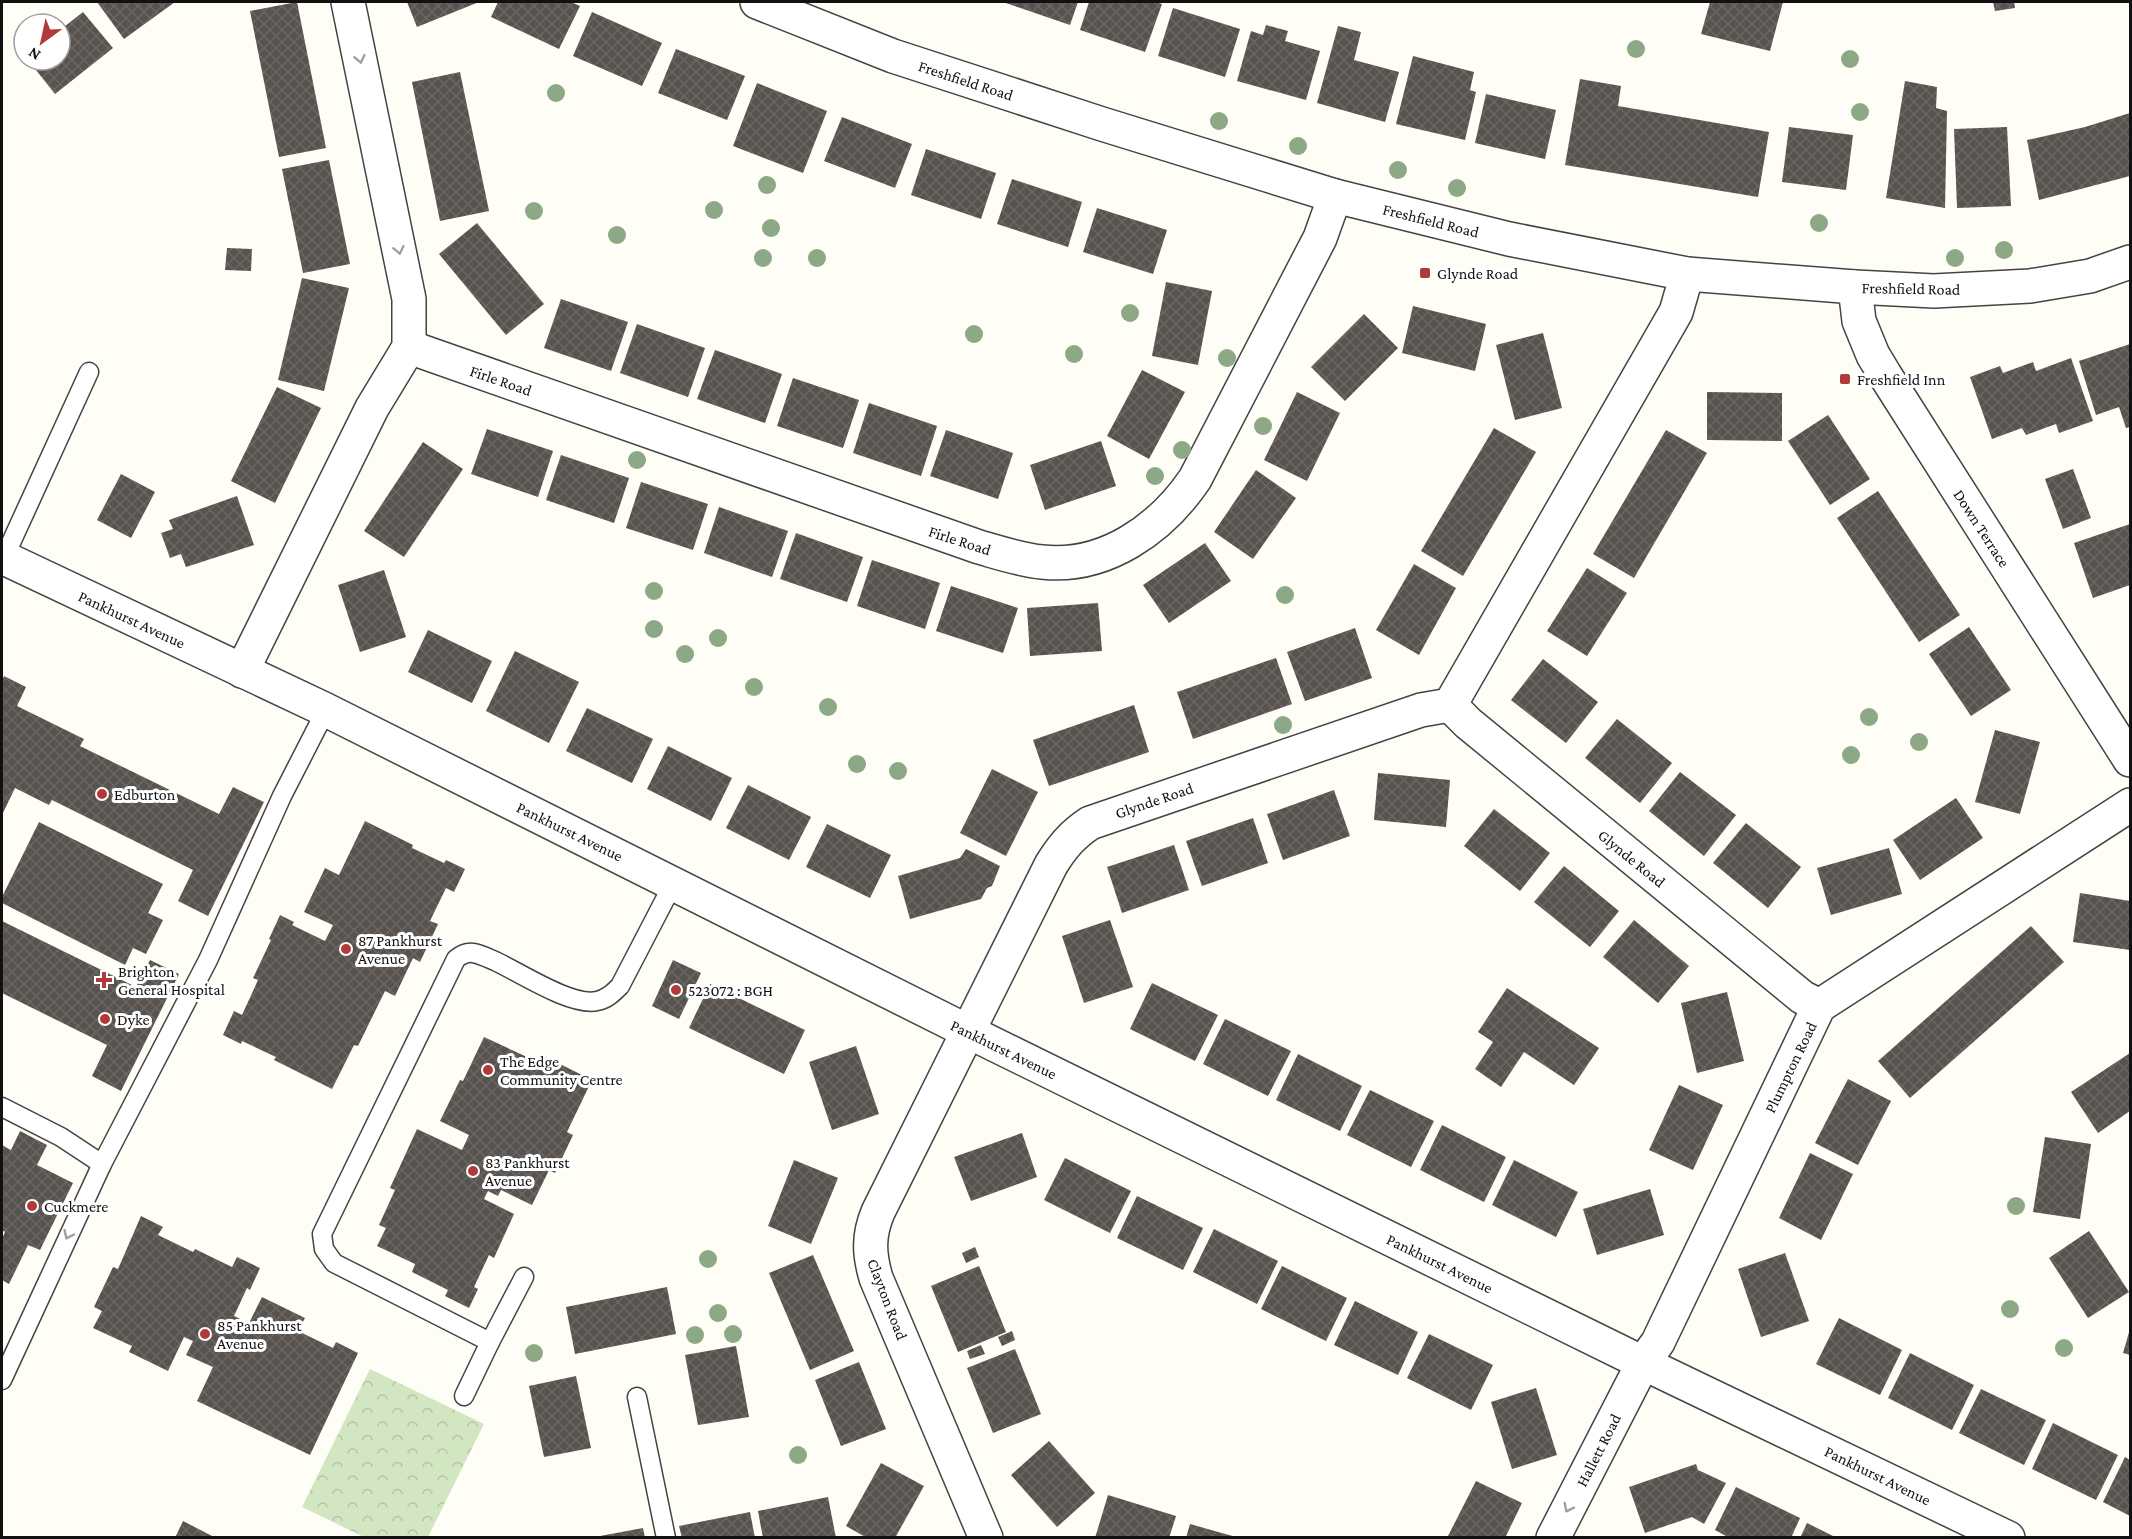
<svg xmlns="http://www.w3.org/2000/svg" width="2132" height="1539" font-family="'Crimson Pro',serif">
  <defs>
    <pattern id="park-crowns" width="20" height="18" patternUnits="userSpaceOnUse" patternTransform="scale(1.5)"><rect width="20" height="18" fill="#d3e6c2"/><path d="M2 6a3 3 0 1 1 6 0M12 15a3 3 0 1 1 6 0" fill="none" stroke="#b4c4a6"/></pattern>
    <pattern id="building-cross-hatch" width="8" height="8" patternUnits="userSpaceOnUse" patternTransform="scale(1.5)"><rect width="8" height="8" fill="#58534f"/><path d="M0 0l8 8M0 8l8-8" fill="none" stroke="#6b6764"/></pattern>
  </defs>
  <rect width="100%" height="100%" fill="#fefdf6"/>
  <!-- park -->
  <path fill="url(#park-crowns)" d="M370,1369l114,55 -56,113h-64l-62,-30z"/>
  <!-- building -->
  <g fill="url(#building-cross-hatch)">
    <path d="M97,2h78l-51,37z"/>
    <path d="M297,2l29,146 -47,9 -29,-146z"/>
    <path d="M407,2h72l-62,25z"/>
    <path d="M498,2h73l9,4 -21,43 -68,-32z"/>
    <path d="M1003,2h75l-8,23z"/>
    <path d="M1089,2h66l7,2 -17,48 -65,-22z"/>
    <path d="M1710,2h73l-13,49 -69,-17z"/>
    <path d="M1993,2h21l1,6 -20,3z"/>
    <path d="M1173,8l67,21 -15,48 -67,-21z"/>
    <path d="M83,12l30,36 -58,46 -27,-34h32v-30z"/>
    <path d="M592,12l70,31 -20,43 -69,-30z"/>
    <path d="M1266,25l22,6 -3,10 35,10 -14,49 -69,-19 14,-50 12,4z"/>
    <path d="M1338,26l23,6 -7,28 45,12 -14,50 -68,-19z"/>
    <path d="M676,49l69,27 -18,44 -69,-27z"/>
    <path d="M1413,56l61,16 -4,18 6,2 -11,48 -69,-16z"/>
    <path d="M460,72l29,139 -49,10 -28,-139z"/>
    <path d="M1580,79l41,7 -3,20 151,26 -11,65 -193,-32z"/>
    <path d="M1905,81l32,6 -1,21 11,3 -2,97 -59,-10z"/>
    <path d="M757,83l70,28 -24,62 -70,-27z"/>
    <path d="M1486,94l70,16 -11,49 -70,-16z"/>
    <path d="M2130,113v63l-91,24 -12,-60 58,-13z"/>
    <path d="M842,117l70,27 -17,44 -71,-27z"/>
    <path d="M1789,127l64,8 -7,55 -64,-8z"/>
    <path d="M2007,127l4,79 -54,2 -3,-79z"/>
    <path d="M926,149l70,24 -15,46 -70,-24z"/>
    <path d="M329,160l21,104 -47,9 -21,-104z"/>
    <path d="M1012,179l70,23 -14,45 -71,-23z"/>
    <path d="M1097,208l70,22 -14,44 -70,-22z"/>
    <path d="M477,223l67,81 -38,31 -67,-81z"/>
    <path d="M227,248l25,1 -1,22 -26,-1z"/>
    <path d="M302,278l47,10 -25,103 -46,-11z"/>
    <path d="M1166,282l46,9 -14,74 -46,-9z"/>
    <path d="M561,299l67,23 -17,49 -67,-23z"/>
    <path d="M1413,306l73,18 -11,47 -73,-18z"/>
    <path d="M1364,314l34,34 -53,53 -34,-34z"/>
    <path d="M637,324l68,24 -17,49 -68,-24z"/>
    <path d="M1543,333l19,75 -47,12 -19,-75z"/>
    <path d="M2130,344v83l-4,1 -7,-21 -23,8 -17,-54z"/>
    <path d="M715,350l67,24 -17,49 -68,-24z"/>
    <path d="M2071,358l22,63 -34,12 -3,-9 -30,11 -4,-7 -30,11 -22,-62 30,-11 3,7 30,-11 3,9z"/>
    <path d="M1142,370l43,22 -36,67 -42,-23z"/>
    <path d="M793,378l66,22 -16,48 -66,-22z"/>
    <path d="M277,387l44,21 -46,95 -44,-22z"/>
    <path d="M1297,392l43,21 -33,68 -43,-21z"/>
    <path d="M1707,392l75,1v48l-75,-1z"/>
    <path d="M869,403l68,23 -16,50 -68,-23z"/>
    <path d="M1828,415l42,64 -40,26 -42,-64z"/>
    <path d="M1494,428l42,24 -73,124 -42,-25z"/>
    <path d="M487,429l66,22 -15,46 -67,-23z"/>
    <path d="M946,430l67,23 -15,46 -68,-23z"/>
    <path d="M1666,430l41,23 -73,125 -41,-24z"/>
    <path d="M1101,441l15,45 -71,24 -15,-45z"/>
    <path d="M423,442l40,27 -59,88 -40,-26z"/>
    <path d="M561,455l68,23 -15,45 -68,-23z"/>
    <path d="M2073,469l18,49 -28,11 -18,-50z"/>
    <path d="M1256,470l40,28 -43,61 -39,-27z"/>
    <path d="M121,474l34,18 -24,46 -34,-18z"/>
    <path d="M641,482l67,22 -15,46 -67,-22z"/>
    <path d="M1878,491l82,124 -41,27 -82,-124z"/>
    <path d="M237,496l17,49 -68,22 -5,-13 -11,4 -9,-25 12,-4 -4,-9z"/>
    <path d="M719,507l69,24 -16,46 -68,-24z"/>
    <path d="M2130,524v61l-37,13 -19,-55z"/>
    <path d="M796,533l67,24 -16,45 -67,-23z"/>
    <path d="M1205,543l26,38 -62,42 -26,-38z"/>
    <path d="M872,560l68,23 -15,46 -68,-23z"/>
    <path d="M1414,564l42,24 -37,67 -43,-25z"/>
    <path d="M1587,568l40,25 -40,63 -40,-25z"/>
    <path d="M384,570l22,67 -46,15 -22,-67z"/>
    <path d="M951,586l67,22 -15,45 -67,-22z"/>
    <path d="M1098,603l4,48 -72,5 -3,-48z"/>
    <path d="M1969,627l42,63 -40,26 -42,-62z"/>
    <path d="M1355,628l17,50 -67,23 -18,-49z"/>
    <path d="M428,630l64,31 -20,42 -64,-31z"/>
    <path d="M515,651l64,31 -30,61 -63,-32z"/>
    <path d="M1276,658l16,46 -99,35 -16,-47z"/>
    <path d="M1543,659l55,43 -32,41 -55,-43z"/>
    <path d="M4,676l22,11 -9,19 67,33 -4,7 139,68 14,-27 31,15 -56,114 -30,-15 15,-31 -141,-70 -3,5 -34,-17 -13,27v-134z"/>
    <path d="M1134,705l15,47 -100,34 -16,-46z"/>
    <path d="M587,708l66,31 -21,44 -66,-32z"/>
    <path d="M1617,719l55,44 -32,40 -55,-45z"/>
    <path d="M1995,730l45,12 -20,72 -45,-12z"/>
    <path d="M668,746l64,32 -21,43 -64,-32z"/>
    <path d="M992,769l46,23 -32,64 -46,-23z"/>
    <path d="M1680,772l56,43 -32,41 -55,-45z"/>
    <path d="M1378,773l72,7 -4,47 -72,-7z"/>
    <path d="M748,785l63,32 -22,43 -63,-32z"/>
    <path d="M1334,790l16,46 -67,24 -16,-46z"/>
    <path d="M1956,798l27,40 -63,42 -27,-40z"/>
    <path d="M1494,809l56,44 -30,38 -56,-45z"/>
    <path d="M1253,818l15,45 -66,23 -16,-45z"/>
    <path d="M365,821l48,24 -1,3 32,15 2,-3 19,9 -11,23 -8,-4 -16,33 8,3 -18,38 -7,-4 -18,38 -10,-5 -27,55 -4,-1 -22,44 -58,-29 2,-3 -34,-16 -1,3 -18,-9 11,-24 8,4 16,-35 -5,-2 18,-38 -2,-1 11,-24 14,7 -2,3 33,16 8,-16 -29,-13 21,-44 14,7z"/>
    <path d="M39,822l124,62 -15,29 15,7 -17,34 -13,-6 -8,17 -123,-62v-6z"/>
    <path d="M1746,823l55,44 -33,41 -55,-45z"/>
    <path d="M827,824l64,31 -21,43 -64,-31z"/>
    <path d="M1174,845l15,45 -67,23 -15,-46z"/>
    <path d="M1889,848l13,46 -71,21 -14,-47z"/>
    <path d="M966,849l34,17 -8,20 -5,2 -6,11 -71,20 -12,-43 62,-18z"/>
    <path d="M1564,866l55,45 -29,36 -56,-45z"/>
    <path d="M2080,893l50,8v49l-57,-8z"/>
    <path d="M1110,920l23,67 -49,16 -22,-67z"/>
    <path d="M1634,920l55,46 -31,37 -55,-46z"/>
    <path d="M2,921l134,66 14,-27 29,14 -58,117 -29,-15 15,-31 -105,-52z"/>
    <path d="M2031,926l33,36 -154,136 -32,-37z"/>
    <path d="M673,960l28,13 -22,46 -27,-13z"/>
    <path d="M1152,983l66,32 -23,46 -65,-32z"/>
    <path d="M710,984l95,46 -21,44 -95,-46z"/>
    <path d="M1507,988l92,60 -25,37 -50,-33 -23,35 -26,-18 18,-27 -15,-10z"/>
    <path d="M1727,992l17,69 -47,12 -16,-70z"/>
    <path d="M1225,1019l66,32 -23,45 -65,-32z"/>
    <path d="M484,1037l56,26 4,-7 48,24 -25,52 6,3 -18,38 -6,-3 -17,35 -31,-15 -3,6 -10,-5 -4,8 30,15 -20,44 -5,-3 -15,32 4,2 -9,19 -24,-12 3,-6 -36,-18 3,-8 -38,-18 9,-18 -7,-3 16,-35 -5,-2 27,-59 45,21 7,-15 -29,-14 20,-41 3,1z"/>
    <path d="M856,1046l23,68 -47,16 -23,-68z"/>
    <path d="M2130,1053v58l-32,22 -27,-41z"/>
    <path d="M1298,1054l64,32 -22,45 -64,-31z"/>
    <path d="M1848,1079l43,22 -33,64 -43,-22z"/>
    <path d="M1679,1085l44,20 -30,65 -44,-20z"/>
    <path d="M1370,1090l64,31 -23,46 -64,-32z"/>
    <path d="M1442,1125l64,32 -22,45 -64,-32z"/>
    <path d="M20,1131l27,14 -10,20 36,18 -33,67 -12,-5 -19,39 -7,-4v-41l3,-7 -3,-2v-85l9,5z"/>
    <path d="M1022,1133l15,44 -66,24 -17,-44z"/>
    <path d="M2045,1137l46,7 -11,75 -47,-7z"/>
    <path d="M1810,1153l43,21 -32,66 -42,-22z"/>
    <path d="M1065,1158l66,33 -21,42 -66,-33z"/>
    <path d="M794,1160l44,18 -27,66 -43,-18z"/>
    <path d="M1514,1160l64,32 -22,45 -64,-32z"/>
    <path d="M1650,1189l14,46 -67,20 -14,-46z"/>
    <path d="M1137,1196l66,32 -20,42 -66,-32z"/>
    <path d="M141,1216l22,11 -5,8 35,17 2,-3 37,18 5,-10 23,11 -10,22 -3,-2 -13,28 15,7 13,-26 43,21 -7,13 35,17 3,-6 22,11 -48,102 -113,-54 16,-34 -27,-12 7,-14 -9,-4 -16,34 -39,-19 3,-6 -39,-18 9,-17 -8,-4 19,-40 5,2z"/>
    <path d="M1214,1229l64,32 -21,43 -64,-32z"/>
    <path d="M2089,1231l40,61 -41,26 -39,-60z"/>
    <path d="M975,1247l4,10 -13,6 -4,-10z"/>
    <path d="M1785,1253l24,68 -48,16 -23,-68z"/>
    <path d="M813,1255l41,96 -44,19 -41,-97z"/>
    <path d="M979,1266l27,66 -48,20 -27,-66z"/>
    <path d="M1282,1266l65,32 -21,43 -65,-32z"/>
    <path d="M667,1287l9,47 -101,20 -9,-47z"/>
    <path d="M1355,1301l63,31 -20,43 -64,-30z"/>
    <path d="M1839,1318l63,32 -22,45 -64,-31z"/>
    <path d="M2130,1329v26l-7,-2z"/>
    <path d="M1012,1331l3,9 -13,6 -4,-9z"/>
    <path d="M1429,1334l64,31 -22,45 -64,-32z"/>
    <path d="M981,1345l4,9 -15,5 -3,-8z"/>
    <path d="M736,1346l13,71 -51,8 -13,-70z"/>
    <path d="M1015,1349l26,65 -48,19 -26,-65z"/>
    <path d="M1910,1353l64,32 -22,45 -64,-32z"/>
    <path d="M859,1362l27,67 -45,17 -26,-66z"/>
    <path d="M576,1376l15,72 -47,9 -15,-71z"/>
    <path d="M1536,1388l21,67 -45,14 -21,-67z"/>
    <path d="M1981,1389l65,31 -22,45 -65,-32z"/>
    <path d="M2053,1423l65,32 -22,45 -64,-31z"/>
    <path d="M1049,1441l46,52 -38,34 -46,-52z"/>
    <path d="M2125,1457l5,3v56l-27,-14z"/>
    <path d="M881,1463l43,23 -29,52h-28l-21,-12z"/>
    <path d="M1696,1464l2,6 28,13 -22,41 -12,-7 -47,16 -16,-46z"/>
    <path d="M1476,1481l46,22 -17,35h-58z"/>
    <path d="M1736,1487l64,31 -9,20h-66l1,-2 -11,-6z"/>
    <path d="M1108,1495l68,21 -7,22h-74z"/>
    <path d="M828,1497l8,41h-73l-5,-27z"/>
    <path d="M750,1512l5,26h-73l-3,-12z"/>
    <path d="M183,1521l33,17h-41z"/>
    <path d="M1807,1523l30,15h-37z"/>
    <path d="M1190,1524l46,13 -1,1h-49z"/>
    <path d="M643,1528l2,10h-45v-2z"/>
  </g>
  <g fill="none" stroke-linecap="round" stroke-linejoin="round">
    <!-- lane casing -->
    <g stroke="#444" stroke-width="21">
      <g id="lane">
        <path d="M4,558l85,-186"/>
        <path d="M2,1107l59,30 41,27"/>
        <path d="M524,1277l-34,65 -156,-79 -10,-14 -2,-15 134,-275c5,-4 10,-7 17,-6 7,1 15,5 22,8 24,11 77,46 102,40 10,-2 16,-8 23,-15l53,-102"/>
        <path d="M2,1380l100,-216 106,-204 74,-164 44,-86"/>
        <path d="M464,1396l26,-54"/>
        <path d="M637,1397l29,141"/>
      </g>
    </g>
    <!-- street casing -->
    <g stroke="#444" stroke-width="36">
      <g id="street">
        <path d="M757,2l136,54 209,68 233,72 174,43 178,35 168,13 79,4 96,-5 60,-10 40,-14"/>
        <path d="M1855,287l4,34 14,34 12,20 245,385"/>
        <path d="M409,347l570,200c21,6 42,13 63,15 63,7 119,-33 153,-83l125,-241 15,-42"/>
        <path d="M2,557l324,153 641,321 676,332 365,175"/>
        <path d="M242,671l130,-263 37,-61v-48l-61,-297"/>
        <path d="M1450,705l18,18 334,274 17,9"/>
        <path d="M986,1538l-110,-260c-7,-24 -8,-42 2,-66l173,-347c11,-18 21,-30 39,-42l331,-113 29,-5 226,-393 11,-38"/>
        <path d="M1553,1538l90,-175 15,-21 161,-336 311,-201"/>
      </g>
    </g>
    <!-- lane -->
    <use href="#lane" stroke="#fff" stroke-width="18"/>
    <!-- street -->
    <use href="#street" stroke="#fff" stroke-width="33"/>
  </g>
  <!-- trees -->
  <g fill="#8da885">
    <circle cx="1636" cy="49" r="9"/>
    <circle cx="1850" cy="59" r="9"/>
    <circle cx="556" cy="93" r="9"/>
    <circle cx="1860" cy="112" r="9"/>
    <circle cx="1219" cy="121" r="9"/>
    <circle cx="1298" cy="146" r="9"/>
    <circle cx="1398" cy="170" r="9"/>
    <circle cx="767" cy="185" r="9"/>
    <circle cx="1457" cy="188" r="9"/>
    <circle cx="714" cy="210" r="9"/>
    <circle cx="534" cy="211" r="9"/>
    <circle cx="1819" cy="223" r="9"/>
    <circle cx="771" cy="228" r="9"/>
    <circle cx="617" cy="235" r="9"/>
    <circle cx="2004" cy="250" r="9"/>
    <circle cx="763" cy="258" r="9"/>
    <circle cx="817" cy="258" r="9"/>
    <circle cx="1955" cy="258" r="9"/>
    <circle cx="1130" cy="313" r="9"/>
    <circle cx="974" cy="334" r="9"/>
    <circle cx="1074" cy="354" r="9"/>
    <circle cx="1227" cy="358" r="9"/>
    <circle cx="1263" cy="426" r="9"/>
    <circle cx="1182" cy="450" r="9"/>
    <circle cx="637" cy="460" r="9"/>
    <circle cx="1155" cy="476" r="9"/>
    <circle cx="654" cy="591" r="9"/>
    <circle cx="1285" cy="595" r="9"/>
    <circle cx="654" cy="629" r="9"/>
    <circle cx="718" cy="638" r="9"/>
    <circle cx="685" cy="654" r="9"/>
    <circle cx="754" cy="687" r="9"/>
    <circle cx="828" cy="707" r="9"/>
    <circle cx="1869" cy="717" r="9"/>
    <circle cx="1283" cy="725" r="9"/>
    <circle cx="1919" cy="742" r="9"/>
    <circle cx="1851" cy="755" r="9"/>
    <circle cx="857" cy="764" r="9"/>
    <circle cx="898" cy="771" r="9"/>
    <circle cx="2016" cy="1206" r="9"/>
    <circle cx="708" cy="1259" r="9"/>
    <circle cx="2010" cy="1309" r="9"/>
    <circle cx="718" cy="1313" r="9"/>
    <circle cx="733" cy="1334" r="9"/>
    <circle cx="695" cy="1335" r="9"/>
    <circle cx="2064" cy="1348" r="9"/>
    <circle cx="534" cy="1353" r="9"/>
    <circle cx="798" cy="1455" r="9"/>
  </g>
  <!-- one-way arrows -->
  <defs><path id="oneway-chevron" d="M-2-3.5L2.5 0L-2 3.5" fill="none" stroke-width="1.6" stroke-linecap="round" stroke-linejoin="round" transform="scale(1.5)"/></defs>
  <g stroke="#a0a0a0">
    <use href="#oneway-chevron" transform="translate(360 59) rotate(78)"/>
    <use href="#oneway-chevron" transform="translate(399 250) rotate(78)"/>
    <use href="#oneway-chevron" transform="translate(68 1235) rotate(115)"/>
    <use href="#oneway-chevron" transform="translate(1568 1508) rotate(117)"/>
  </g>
  <!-- markers -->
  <g fill="#b13939" stroke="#fff" stroke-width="2">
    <rect x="1419" y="267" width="12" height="12" rx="3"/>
    <rect x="1839" y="373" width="12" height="12" rx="3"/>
    <circle cx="102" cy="794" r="6"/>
    <circle cx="346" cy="949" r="6"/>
    <path d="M101 971h6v6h6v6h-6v6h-6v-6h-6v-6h6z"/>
    <circle cx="676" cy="990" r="6"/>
    <circle cx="105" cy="1019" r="6"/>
    <circle cx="488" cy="1070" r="6"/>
    <circle cx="473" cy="1171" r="6"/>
    <circle cx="32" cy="1206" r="6"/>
    <circle cx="205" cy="1334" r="6"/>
  </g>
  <g text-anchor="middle" stroke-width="6" stroke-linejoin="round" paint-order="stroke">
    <!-- street labels -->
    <g font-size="16" fill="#111" stroke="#fff">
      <text transform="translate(966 80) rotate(18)" y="6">Freshfield Road</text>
      <text transform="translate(1431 220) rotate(14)" y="6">Freshfield Road</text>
      <text transform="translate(1911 288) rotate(1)" y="6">Freshfield Road</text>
      <text transform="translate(501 380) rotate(19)" y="6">Firle Road</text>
      <text transform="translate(1982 528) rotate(57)" y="6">Down Terrace</text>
      <text transform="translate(960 540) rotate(18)" y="6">Firle Road</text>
      <text transform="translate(132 619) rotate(25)" y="6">Pankhurst Avenue</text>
      <text transform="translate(1154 800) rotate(-19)" y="6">Glynde Road</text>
      <text transform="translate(570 831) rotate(26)" y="6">Pankhurst Avenue</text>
      <text transform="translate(1632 858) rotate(39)" y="6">Glynde Road</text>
      <text transform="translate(1004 1049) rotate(26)" y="6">Pankhurst Avenue</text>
      <text transform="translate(1790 1067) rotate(-64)" y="6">Plumpton Road</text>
      <text transform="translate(1440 1263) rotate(26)" y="6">Pankhurst Avenue</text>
      <text transform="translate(888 1299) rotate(69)" y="6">Clayton Road</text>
      <text transform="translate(1598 1450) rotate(-63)" y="6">Hallett Road</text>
      <text transform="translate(1878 1475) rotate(26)" y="6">Pankhurst Avenue</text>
    </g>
    <!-- poi labels -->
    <g font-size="16" fill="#111" stroke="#fff" text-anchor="start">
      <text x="1437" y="279">Glynde Road</text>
      <text x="1857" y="385">Freshfield Inn</text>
      <text x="114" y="800">Edburton</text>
      <text x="358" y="946">87 Pankhurst<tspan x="358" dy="18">Avenue</tspan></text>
      <text x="118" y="977">Brighton<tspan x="118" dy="18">General Hospital</tspan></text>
      <text x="688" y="996">523072 : BGH</text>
      <text x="117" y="1025">Dyke</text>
      <text x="500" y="1067">The Edge<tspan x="500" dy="18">Community Centre</tspan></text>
      <text x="485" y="1168">83 Pankhurst<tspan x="485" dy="18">Avenue</tspan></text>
      <text x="44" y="1212">Cuckmere</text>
      <text x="217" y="1331">85 Pankhurst<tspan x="217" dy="18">Avenue</tspan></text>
    </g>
  </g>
  <!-- border -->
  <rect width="2132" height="1539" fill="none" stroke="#111111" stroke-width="6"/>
  <!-- north arrow -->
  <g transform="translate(42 42) rotate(213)"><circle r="28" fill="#ffffff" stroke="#a0a0a0" stroke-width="1.5"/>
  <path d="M0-4.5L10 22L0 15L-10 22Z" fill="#b13939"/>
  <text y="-9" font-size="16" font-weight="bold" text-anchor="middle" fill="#111111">N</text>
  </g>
</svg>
